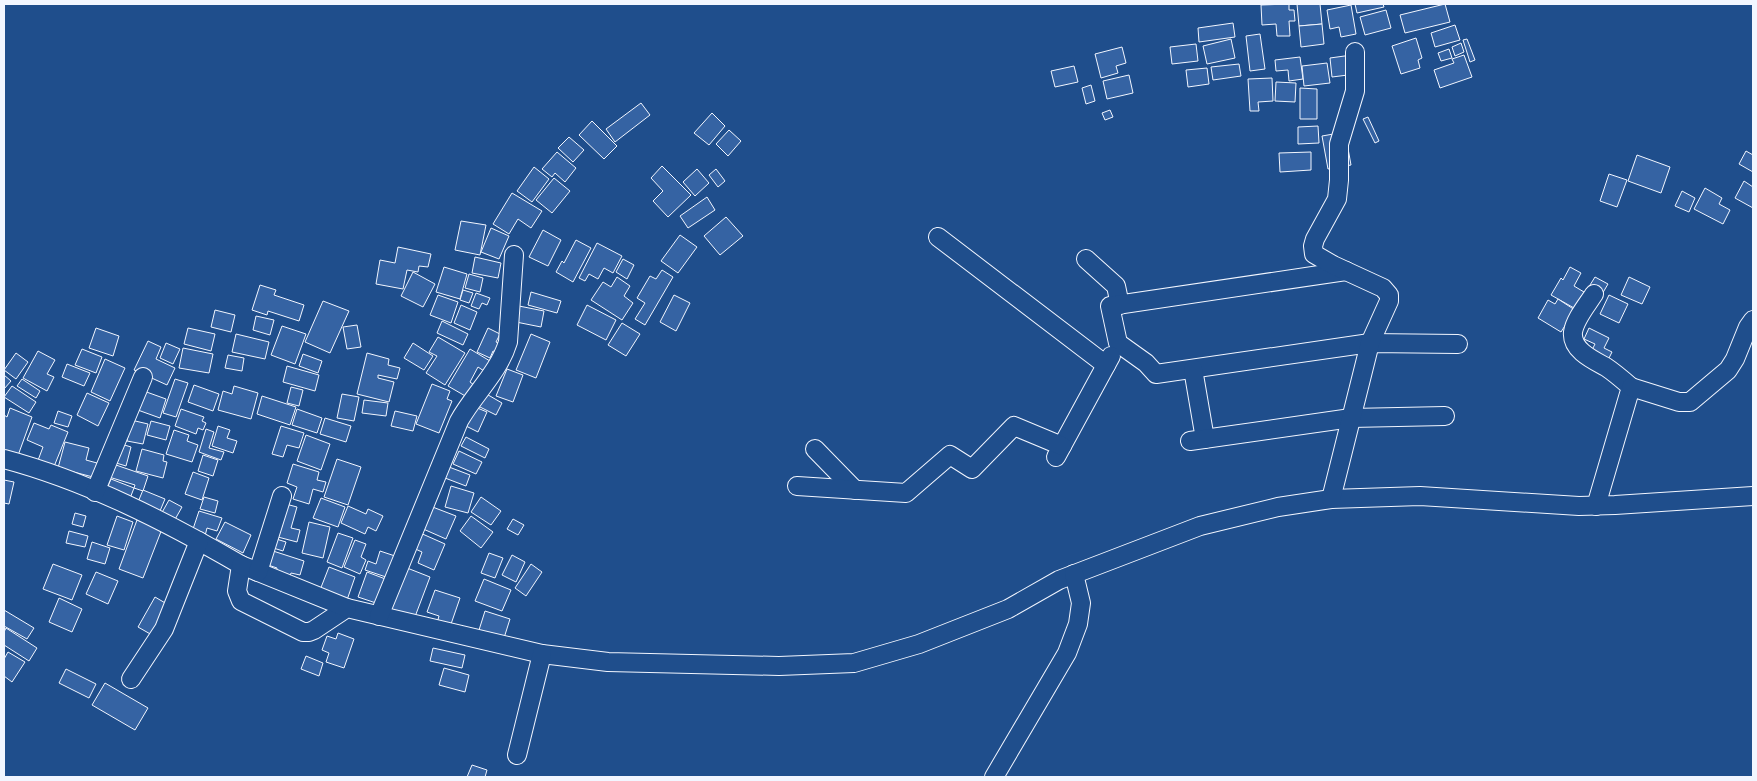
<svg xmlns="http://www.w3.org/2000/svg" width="1757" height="781" font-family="Mulish,sans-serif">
  <rect width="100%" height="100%" fill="#1f4e8c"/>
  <!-- building -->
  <g fill="#3563a3" stroke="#f2f6ff">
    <path d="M1289,4v6h5l1,11h-6l1,15h-13l-1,-12 -14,1 -1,-20z"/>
    <path d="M1297,4h23l2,20 -23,2z"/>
    <path d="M1355,4h28l1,3 -27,6z"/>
    <path d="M1445,4l5,18 -45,11 -5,-18z"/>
    <path d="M1351,5l5,29 -15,3 -2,-10 -9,2 -3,-19z"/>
    <path d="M1386,10l5,18 -26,7 -5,-18z"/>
    <path d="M1233,23l2,14 -36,5 -1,-14z"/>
    <path d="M1322,24l2,20 -23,3 -2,-21z"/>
    <path d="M1455,25l5,15 -25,7 -4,-14z"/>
    <path d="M1260,34l5,35 -15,2 -4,-35z"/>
    <path d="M1416,38l6,20 -4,2 2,8 -19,6 -9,-28z"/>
    <path d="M1231,39l4,19 -28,6 -4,-18z"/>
    <path d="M1467,39l8,21 -5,2 -7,-22z"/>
    <path d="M1461,43l3,9 -9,4 -3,-9z"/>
    <path d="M1196,44l2,17 -26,3 -2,-17z"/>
    <path d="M1122,47l4,16 -10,3 2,7 -17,5 -6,-24z"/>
    <path d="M1449,49l3,9 -11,3 -3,-8z"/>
    <path d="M1359,54l-11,21 -16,2 -2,-19z"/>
    <path d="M1464,55l8,22 -32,11 -6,-18 20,-7 -2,-4z"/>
    <path d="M1300,57l3,22 -14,2 -1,-11 -12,1 -1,-11z"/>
    <path d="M1327,63l3,20 -26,3 -2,-20z"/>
    <path d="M1239,64l2,12 -28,4 -2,-13z"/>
    <path d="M1074,66l4,16 -23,5 -4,-16z"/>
    <path d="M1207,68l2,16 -21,3 -2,-17z"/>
    <path d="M1129,75l4,18 -26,6 -4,-18z"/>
    <path d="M1272,78l1,23 -15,1 1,9h-9l-2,-32z"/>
    <path d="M1276,82l20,1 -1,19 -20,-1z"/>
    <path d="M1091,85l4,16 -9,3 -4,-16z"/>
    <path d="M1300,88l17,1v30h-17z"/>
    <path d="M641,103l9,12 -35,27 -9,-13z"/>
    <path d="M1110,110l3,7 -8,3 -3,-7z"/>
    <path d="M712,113l13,13 -16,19 -15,-12z"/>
    <path d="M1368,117l11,24 -4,2 -12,-24z"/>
    <path d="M592,121l25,25 -13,13 -25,-24z"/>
    <path d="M1318,126l1,17 -21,1v-17z"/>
    <path d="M729,130l12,11 -13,15 -12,-12z"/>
    <path d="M1345,132l6,33 -23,4 -6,-33z"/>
    <path d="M569,137l15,13 -11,12 -15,-14z"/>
    <path d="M1746,151l7,4v17l-14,-8z"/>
    <path d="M557,152l19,16 -11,14 -10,-9 -3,4 -10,-8z"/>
    <path d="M1311,152v18l-31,2 -1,-19z"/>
    <path d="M1637,155l33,12 -9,26 -33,-12z"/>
    <path d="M662,166l29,29 -23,22 -15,-16 10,-10 -12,-13z"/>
    <path d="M534,167l15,12 -17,23 -15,-11z"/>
    <path d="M697,169l12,14 -14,13 -12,-14z"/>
    <path d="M716,169l9,12 -7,6 -9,-12z"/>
    <path d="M1609,174l18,6 -10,27 -17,-6z"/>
    <path d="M554,178l16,13 -18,22 -16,-13z"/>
    <path d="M1744,181l9,6v21l-18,-10z"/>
    <path d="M1705,188l17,10 -3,6 11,6 -7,14 -29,-15z"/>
    <path d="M1682,191l13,7 -6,14 -14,-6z"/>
    <path d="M512,193l30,18 -11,17 -13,-9 -9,15 -16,-10z"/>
    <path d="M707,197l8,13 -27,18 -8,-12z"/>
    <path d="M726,217l17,19 -23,19 -16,-19z"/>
    <path d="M461,221l25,4 -6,30 -25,-5z"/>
    <path d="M491,228l18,8 -10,23 -18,-7z"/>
    <path d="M543,230l18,10 -13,26 -19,-9z"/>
    <path d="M680,235l17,12 -19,26 -17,-12z"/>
    <path d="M576,240l15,8 -18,34 -17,-10 6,-11 2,2z"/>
    <path d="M597,243l25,13 -9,17 -9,-5 -6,11 -9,-5 -4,7 -6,-3z"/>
    <path d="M398,247l33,7 -3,13 -9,-1 -1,6 -11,-2 -4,19 -27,-5 4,-24 15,3z"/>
    <path d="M475,257l26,6 -3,15 -26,-5z"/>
    <path d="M623,259l11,6 -7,14 -11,-7z"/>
    <path d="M444,267l23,7 -7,25 -24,-7z"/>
    <path d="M1570,267l11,6 -7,13 10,6 -10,16 -23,-13 10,-17 2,2z"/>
    <path d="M662,270l11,7 -28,48 -10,-6 10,-16 -8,-5 13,-22 6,3z"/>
    <path d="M413,272l22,12 -12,23 -22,-11z"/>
    <path d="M469,274l14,4 -3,14 -15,-4z"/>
    <path d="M617,277l13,9 -6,10 9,7 -11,17 -31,-20 12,-18 8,5z"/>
    <path d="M1595,277l13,7 -10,17 -13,-8z"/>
    <path d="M1629,277l21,10 -8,17 -21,-9z"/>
    <path d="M260,285l16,5 -2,5 30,10 -5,16 -31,-10 -1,4 -15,-5z"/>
    <path d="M463,290l10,3 -4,10 -9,-3z"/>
    <path d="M531,292l30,9 -4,12 -29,-8z"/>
    <path d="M476,293l14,5 -3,7 -5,-2 -3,6 -8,-3z"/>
    <path d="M438,295l20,7 -7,21 -21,-8z"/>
    <path d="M674,295l16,8 -14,28 -16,-9z"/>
    <path d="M1609,295l19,9 -9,19 -19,-9z"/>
    <path d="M1558,299l20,13 -12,12 -5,8 -23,-14 10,-18 7,4z"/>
    <path d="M323,301l26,10 -19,42 -25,-11z"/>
    <path d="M461,305l16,7 -7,18 -16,-7z"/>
    <path d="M514,305l30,6 -3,16 -30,-6z"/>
    <path d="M587,305l29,15 -10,20 -29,-15z"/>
    <path d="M215,310l20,5 -4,17 -20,-5z"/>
    <path d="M256,316l18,4 -4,15 -17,-5z"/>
    <path d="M442,321l26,13 -5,11 -26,-12z"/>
    <path d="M622,323l18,11 -14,22 -18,-11z"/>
    <path d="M357,325l4,22 -14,2 -4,-22z"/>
    <path d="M282,326l24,8 -11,30 -24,-9z"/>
    <path d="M96,328l23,8 -6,20 -24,-8z"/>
    <path d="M188,328l27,6 -4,17 -27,-7z"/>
    <path d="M488,328l12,6 -4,8 6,3 -4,8 -5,-2 -3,7 -13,-6z"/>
    <path d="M1589,328l20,10 -5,10 8,4 -6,12 -17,-8 6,-12 -11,-5z"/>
    <path d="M236,334l33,8 -4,17 -33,-7z"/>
    <path d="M531,334l19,8 -14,36 -20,-8z"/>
    <path d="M438,337l27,16 -20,32 -19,-12 11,-17 -8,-4z"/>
    <path d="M148,341l13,6 -5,12 19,9 -8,17 -33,-15z"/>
    <path d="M166,343l14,6 -7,15 -13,-6z"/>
    <path d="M413,343l20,13 -9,14 -20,-12z"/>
    <path d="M183,348l30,6 -4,19 -30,-5z"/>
    <path d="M82,349l20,8 -6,16 -21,-8z"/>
    <path d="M470,349l20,12 -6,10 -6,-4 -8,15 4,3 -7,12 -19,-11z"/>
    <path d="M38,351l17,9 -8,14 7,3 -7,14 -24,-13z"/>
    <path d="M16,353l12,9 -12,17 -12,-9z"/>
    <path d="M367,353l22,6 -1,6 12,3 -3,11 -19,-4v3l16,4 -5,20 -32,-8z"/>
    <path d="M303,354l19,7 -4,12 -19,-7z"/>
    <path d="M228,355l16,3 -2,13 -17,-3z"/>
    <path d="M105,359l20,9 -15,33 -19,-9z"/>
    <path d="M67,364l23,9 -6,13 -22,-9z"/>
    <path d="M287,366l32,9 -4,16 -32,-9z"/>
    <path d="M507,369l16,6 -10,27 -17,-6z"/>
    <path d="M4,375l7,6 -7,8z"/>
    <path d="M22,379l18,12 -4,7 -19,-12z"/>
    <path d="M175,379l13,4 -12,34 -13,-4z"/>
    <path d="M432,384l18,7 -3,8 5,2 -13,32 -23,-9z"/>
    <path d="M194,385l25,9 -6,17 -25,-9z"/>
    <path d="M12,386l24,16 -7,11 -25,-16z"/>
    <path d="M234,386l24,7 -7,26 -33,-9 5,-19 9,3z"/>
    <path d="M291,387l12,3 -4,16 -12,-3z"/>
    <path d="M141,390l25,9 -6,19 -25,-9z"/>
    <path d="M483,392l19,11 -6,12 -20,-10z"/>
    <path d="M87,393l22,10 -11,23 -21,-11z"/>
    <path d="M342,394l17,3 -5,24 -17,-3z"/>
    <path d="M262,396l34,11 -6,18 -33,-11z"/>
    <path d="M364,400l24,3 -2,13 -24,-3z"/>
    <path d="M475,407l12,5 -9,20 -12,-6z"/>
    <path d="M10,408l22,9 -16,44 -12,-4v-42l3,2z"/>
    <path d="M181,409l23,8 -2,4 4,2 -3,7 -5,-2 -2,6 -21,-8z"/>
    <path d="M297,409l25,9 -5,15 -25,-8z"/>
    <path d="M58,411l14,5 -4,11 -14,-4z"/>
    <path d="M395,411l22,5 -4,15 -22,-5z"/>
    <path d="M325,418l26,8 -5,16 -26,-8z"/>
    <path d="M131,420l17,4 -5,20 -16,-3z"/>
    <path d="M151,421l19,5 -4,14 -19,-5z"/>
    <path d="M34,423l15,6 2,-4 17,7 -15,37 -16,-6 6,-16 -16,-7z"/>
    <path d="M218,426l12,4 -3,8 10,3 -4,12 -21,-7z"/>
    <path d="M281,426l23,7 -5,15 -12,-3 -4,12 -11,-3z"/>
    <path d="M206,429l8,3 -5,16 15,4 -3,8 -22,-8z"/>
    <path d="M174,430l15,5 -2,6 11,4 -6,17 -26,-8z"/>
    <path d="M306,435l24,9 -9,26 -24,-9z"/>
    <path d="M466,437l23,12 -4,9 -24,-12z"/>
    <path d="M65,442l24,6 -3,12 11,3 -4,14 -35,-9z"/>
    <path d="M118,443l13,4 -5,19 -13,-4z"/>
    <path d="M142,449l22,6 -1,6 4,1 -4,16 -27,-7z"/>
    <path d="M459,451l23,11 -6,12 -23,-10z"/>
    <path d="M203,455l15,5 -5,16 -15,-5z"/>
    <path d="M337,459l24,8 -13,38 -24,-8z"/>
    <path d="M113,464l35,12 -5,15 -9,-3 1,-3 -26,-8z"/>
    <path d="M293,464l26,8 -2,8 9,2 -3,10 -10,-3 -4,15 -16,-5 4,-12 -10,-4z"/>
    <path d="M449,467l21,8 -4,11 -21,-8z"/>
    <path d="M193,472l16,6 -7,22 -17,-6z"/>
    <path d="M111,479l23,9 -5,13 -23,-10z"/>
    <path d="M4,480l10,2 -5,22 -5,-1z"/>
    <path d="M451,486l23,7 -6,20 -23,-6z"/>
    <path d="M143,490l22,9 -5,12 -22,-9z"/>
    <path d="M204,497l14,4 -3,12 -15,-4z"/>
    <path d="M481,497l20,14 -10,14 -20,-13z"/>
    <path d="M321,498l24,9 -7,20 -25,-9z"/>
    <path d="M169,500l13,7 -9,16 -13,-7z"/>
    <path d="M282,503l15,4 -6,21 9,2 -3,12 -23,-6z"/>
    <path d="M348,506l18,8 2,-5 15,7 -7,15 -8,-4 -3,7 -24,-11z"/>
    <path d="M430,506l26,10 -10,23 -25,-11z"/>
    <path d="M199,511l23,7 -5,13 -10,-3 -2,8 -13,-4z"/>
    <path d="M75,513l11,3 -3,11 -11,-3z"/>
    <path d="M117,516l16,6 -9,28 -17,-5z"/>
    <path d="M471,516l22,16 -12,16 -21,-17z"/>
    <path d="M513,519l11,6 -6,10 -11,-6z"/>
    <path d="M137,520l25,9 -19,49 -24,-9z"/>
    <path d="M225,522l26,13 -8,18 -27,-14z"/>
    <path d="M309,522l21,5 -7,31 -21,-5z"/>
    <path d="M69,531l19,5 -3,11 -19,-4z"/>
    <path d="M418,532l27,12 -11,26 -16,-7 4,-11 -11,-5z"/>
    <path d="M338,533l15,5 -11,30 -15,-6z"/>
    <path d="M273,538l13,4 -3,9 -13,-4z"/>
    <path d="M355,540l11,4 -5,13 5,3 -6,14 -16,-7z"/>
    <path d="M92,542l18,6 -5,16 -18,-5z"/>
    <path d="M270,550l34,11 -4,14 -9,-2 -3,7 -13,-4 2,-8 -12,-4z"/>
    <path d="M380,551l18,6 -12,20 -21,-7 3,-9 8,3z"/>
    <path d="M489,553l14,5 -8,20 -14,-5z"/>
    <path d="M512,555l13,7 -9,20 -14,-7z"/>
    <path d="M53,564l29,11 -10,25 -29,-11z"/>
    <path d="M531,564l11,8 -16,24 -11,-8z"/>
    <path d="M402,566l28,11 -17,45 -28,-11z"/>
    <path d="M329,567l26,10 -8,23 -27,-10z"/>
    <path d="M96,572l22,9 -10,23 -22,-10z"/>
    <path d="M367,572l21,8 -9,24 -21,-7z"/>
    <path d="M484,579l27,11 -9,21 -27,-10z"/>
    <path d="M435,590l25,8 -10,29 -13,-4 2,-7 -12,-4z"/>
    <path d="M155,597l17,10 -20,28 -14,-8z"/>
    <path d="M59,598l23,11 -10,23 -23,-10z"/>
    <path d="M4,610l30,18 -7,11 -23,-13z"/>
    <path d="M485,611l25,8 -6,19 -25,-8z"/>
    <path d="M6,628l31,20 -8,13 -25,-16v-13z"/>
    <path d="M338,633l16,6 -10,29 -18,-6 3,-9 -7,-3 5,-14 9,3z"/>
    <path d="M433,648l32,7 -3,13 -32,-7z"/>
    <path d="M8,652l17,10 -13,20 -8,-6v-17z"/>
    <path d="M306,656l17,7 -4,13 -18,-7z"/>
    <path d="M444,668l25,7 -4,17 -26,-7z"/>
    <path d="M66,669l30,15 -7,14 -30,-15z"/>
    <path d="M105,683l43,25 -13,22 -43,-25z"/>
    <path d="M472,765l15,5 -2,7h-18z"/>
  </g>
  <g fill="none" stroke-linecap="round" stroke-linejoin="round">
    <!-- minor casing -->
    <g stroke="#f2f6ff" stroke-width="20">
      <g id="minor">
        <path d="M938,237l168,128"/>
        <path d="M1086,259l30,27 4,19"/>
        <path d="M1346,271l-236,35 8,37 28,20 10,11 214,-31 88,1"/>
        <path d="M1594,294c-7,11 -19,25 -21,38 -2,18 20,28 33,35 9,6 17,13 25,20l-35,119"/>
        <path d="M1193,369l12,70"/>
        <path d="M1631,387l48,15h11l38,-32 7,-11 13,-32 5,-7"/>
        <path d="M1190,441l161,-23 94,-2"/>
        <path d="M815,449l40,41"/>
        <path d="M1056,457l55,-101"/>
        <path d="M4,459c83,22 163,63 237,106l-4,26 4,10 62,31h6l5,-2 33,-22 195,46 66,8 171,4 75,-3 65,-19 89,-35 51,-29 141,-54 78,-19 53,-8 89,-3 159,10 36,-1 138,-9"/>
        <path d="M797,486l109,7 44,-38 22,14 42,-43 48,20"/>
        <path d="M95,492l48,-115"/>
        <path d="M1331,499l39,-156 19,-42v-6l-6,-7 -50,-23 -19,-11 -1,-8 2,-7 22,-40 2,-19v-36l16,-53v-39"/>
        <path d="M241,565l106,43"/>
        <path d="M258,572l24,-76"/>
        <path d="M379,616l80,-195c15,-27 40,-49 49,-79l6,-87"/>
        <path d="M131,679l33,-50 35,-88"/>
        <path d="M517,755l25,-101"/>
        <path d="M994,777l73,-124 11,-29 3,-21 -7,-29"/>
      </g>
    </g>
    <!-- minor -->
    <use href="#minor" stroke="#1f4e8c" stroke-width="18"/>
  </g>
  <!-- border -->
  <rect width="1757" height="781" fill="none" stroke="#f2f6ff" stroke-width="10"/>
</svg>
